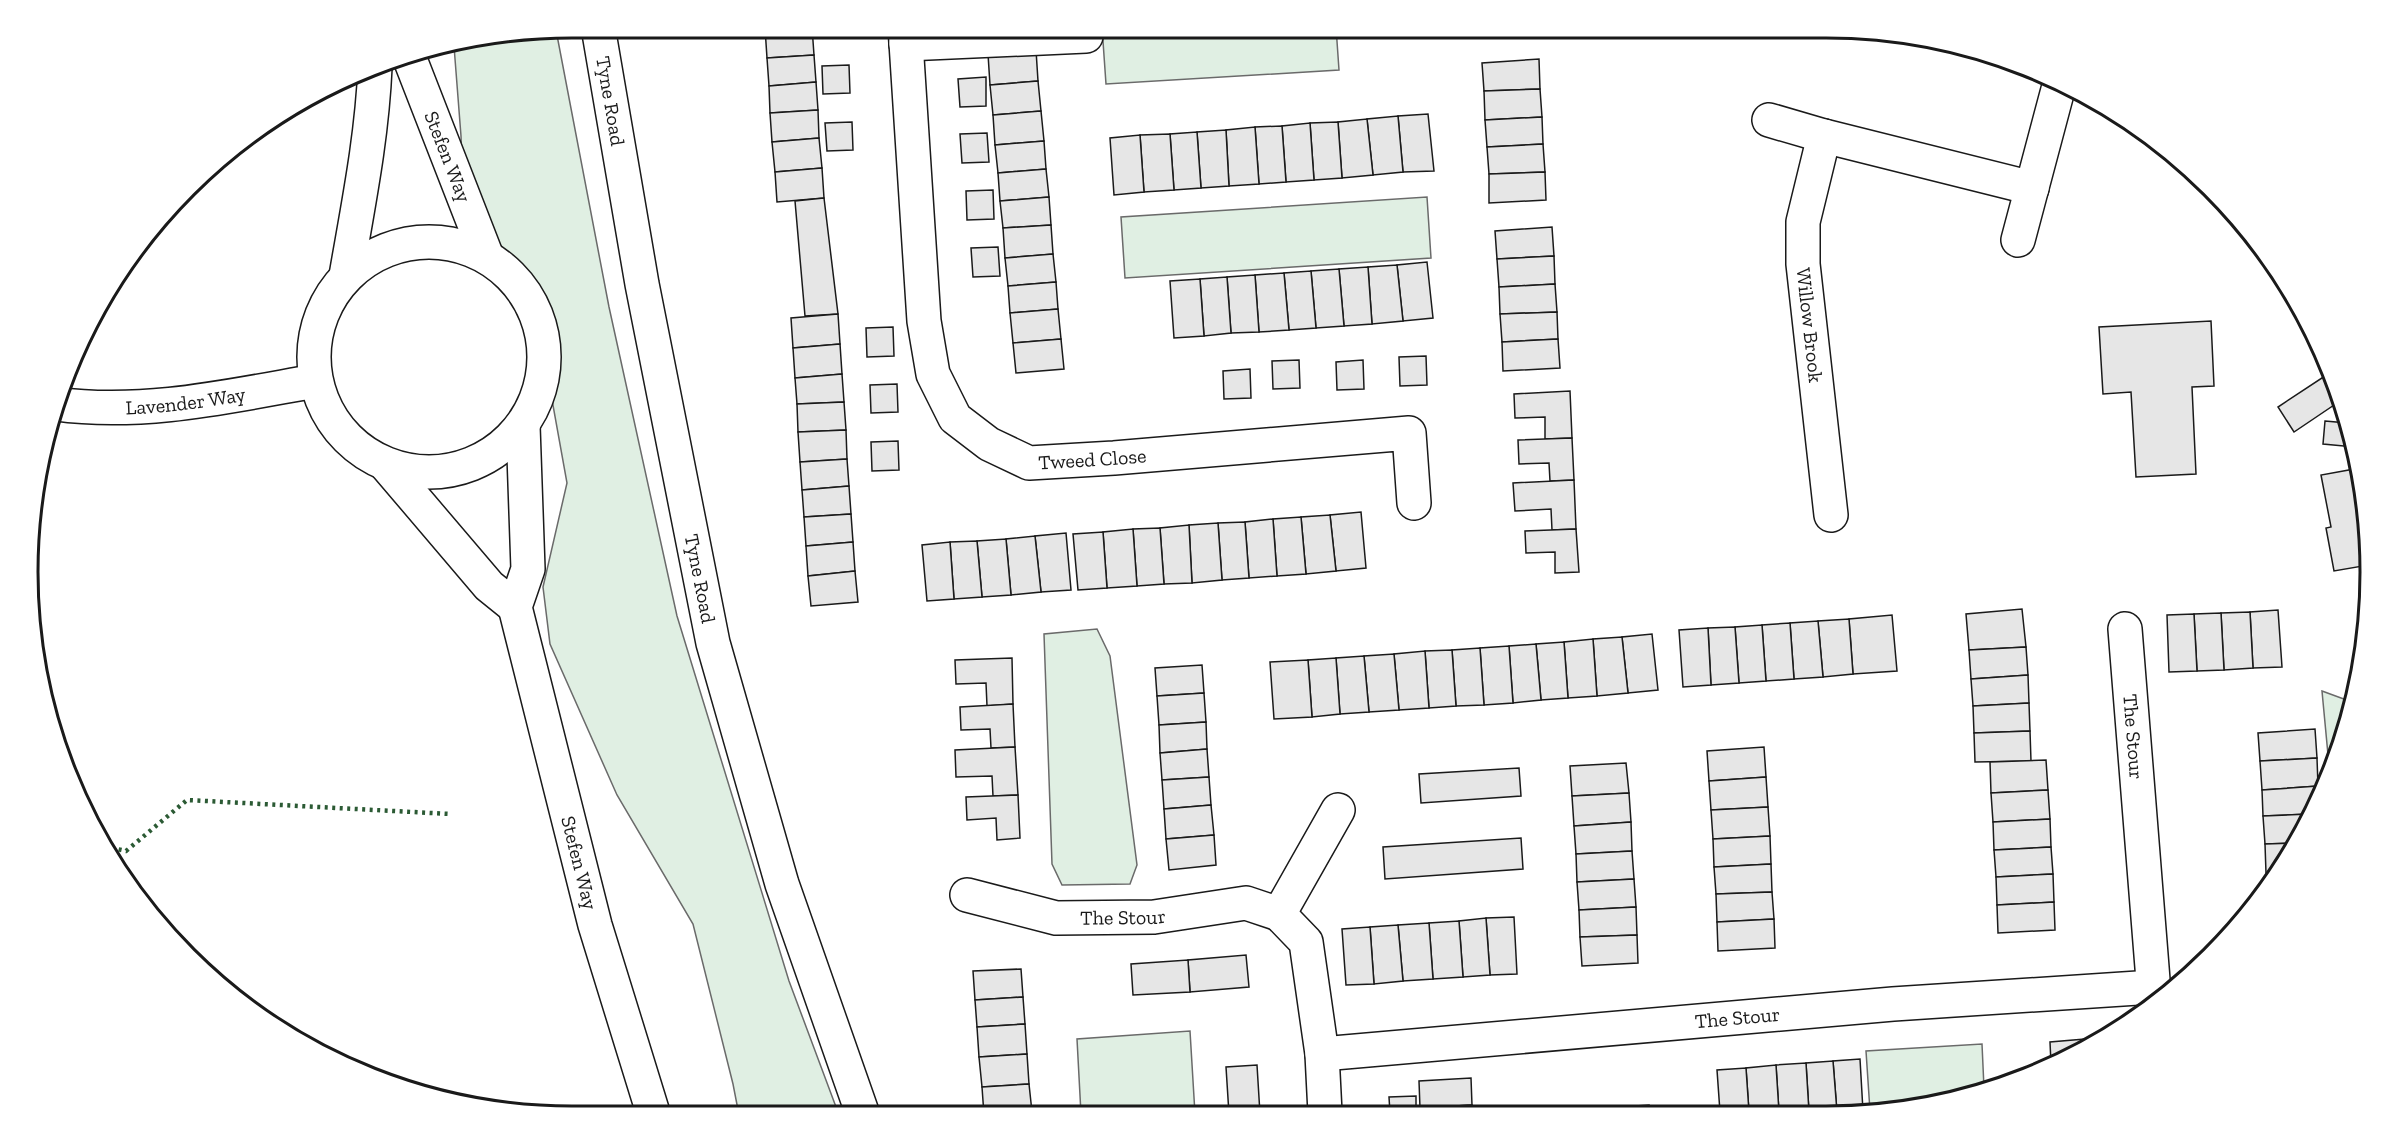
<svg xmlns="http://www.w3.org/2000/svg" width="2397" height="1143" font-family="'Zilla Slab',serif">
  <rect width="100%" height="100%" fill="#fff"/>
  <!-- green -->
  <g fill="#e0efe3" stroke="#6a6a6a" stroke-width="1.5">
    <path d="M1102,27h234l3,43 -233,14z"/>
    <path d="M556,30l53,277 68,309 112,365 50,134h-100l-6,-31 -40,-160 -76,-129 -67,-151 -7,-57 24,-104 -36,-200 -67,-59 -3,-88 -7,-90z"/>
    <path d="M1427,197l4,61 -306,20 -4,-61z"/>
    <path d="M1097,629l13,27 27,209 -7,19 -68,1 -10,-21 -8,-230z"/>
    <path d="M2322,691l30,11 -22,74z"/>
    <path d="M1190,1031l5,83h-114l-4,-75z"/>
    <path d="M1982,1044l2,44 -87,23h-27l-4,-60z"/>
  </g>
  <!-- building -->
  <g fill="#e6e6e6" stroke="#1a1a1a" stroke-width="1.5">
    <path d="M812,27l2,28 -47,3 -2,-30z"/>
    <path d="M817,27h27l1,8 -28,2z"/>
    <path d="M1036,50l2,31 -48,4 -2,-31z"/>
    <path d="M814,55l2,27 -47,4 -2,-28z"/>
    <path d="M1539,59l1,30 -56,2 -2,-28z"/>
    <path d="M849,65l1,28 -27,1 -1,-28z"/>
    <path d="M986,77v29l-26,1 -2,-28z"/>
    <path d="M1038,81l3,30 -48,4 -3,-30z"/>
    <path d="M816,82l2,28 -48,3 -1,-27z"/>
    <path d="M1540,89l2,28 -57,3 -1,-29z"/>
    <path d="M818,110l1,28 -47,4 -2,-29z"/>
    <path d="M1041,111l3,30 -49,4 -2,-30z"/>
    <path d="M1428,114l6,57 -31,1 -5,-56z"/>
    <path d="M1398,116l5,56 -30,3 -6,-56z"/>
    <path d="M1542,117l1,27 -56,3 -2,-27z"/>
    <path d="M1367,119l6,56 -31,3 -4,-56z"/>
    <path d="M852,122l1,28 -26,1 -2,-28z"/>
    <path d="M1338,122l4,56 -28,2 -4,-57z"/>
    <path d="M1310,123l4,57 -28,2 -4,-56z"/>
    <path d="M1282,126l4,56 -27,2 -4,-57z"/>
    <path d="M1255,127l4,57 -30,2 -3,-56z"/>
    <path d="M1226,130l3,56 -28,2 -4,-56z"/>
    <path d="M1197,132l4,56 -27,2 -4,-56z"/>
    <path d="M987,133l2,29 -27,1 -2,-29z"/>
    <path d="M1170,134l4,56 -30,2 -4,-57z"/>
    <path d="M1140,135l4,57 -30,3 -4,-57z"/>
    <path d="M819,138l3,30 -47,4 -3,-30z"/>
    <path d="M1044,141l2,28 -48,4 -3,-28z"/>
    <path d="M1543,144l2,28 -56,2 -2,-27z"/>
    <path d="M822,168l2,30 -47,4 -2,-30z"/>
    <path d="M1046,169l3,28 -49,4 -2,-28z"/>
    <path d="M1545,172l1,28 -57,3v-29z"/>
    <path d="M993,190l1,29 -27,1 -1,-29z"/>
    <path d="M1049,197l2,28 -48,3 -3,-27z"/>
    <path d="M824,198l14,116 -33,2 -10,-115z"/>
    <path d="M1051,225l2,29 -48,4 -2,-30z"/>
    <path d="M1552,227l2,29 -57,3 -2,-28z"/>
    <path d="M998,247l2,29 -27,1 -2,-29z"/>
    <path d="M1053,254l3,28 -48,4 -3,-28z"/>
    <path d="M1554,256l1,28 -56,3 -2,-28z"/>
    <path d="M1427,262l6,56 -30,3 -6,-56z"/>
    <path d="M1397,265l6,56 -31,3 -4,-57z"/>
    <path d="M1368,267l4,57 -28,2 -5,-57z"/>
    <path d="M1339,269l5,57 -28,2 -5,-57z"/>
    <path d="M1311,271l5,57 -27,2 -5,-57z"/>
    <path d="M1284,273l5,57 -30,2 -4,-57z"/>
    <path d="M1255,275l4,57 -28,1 -4,-56z"/>
    <path d="M1227,277l4,56 -27,3 -4,-57z"/>
    <path d="M1200,279l4,57 -30,2 -4,-57z"/>
    <path d="M1056,282l2,27 -48,4 -2,-27z"/>
    <path d="M1555,284l2,28 -57,2 -1,-27z"/>
    <path d="M1058,309l3,30 -48,4 -3,-30z"/>
    <path d="M1557,312l1,27 -56,3 -2,-28z"/>
    <path d="M838,314l2,30 -47,4 -2,-30z"/>
    <path d="M2211,321l3,65 -22,1 4,87 -60,3 -5,-85 -28,2 -4,-67z"/>
    <path d="M893,327l1,29 -27,1 -1,-29z"/>
    <path d="M1061,339l3,30 -48,4 -3,-30z"/>
    <path d="M1558,339l2,29 -57,3 -1,-29z"/>
    <path d="M840,344l2,30 -47,4 -2,-30z"/>
    <path d="M1426,356l1,29 -27,1 -1,-29z"/>
    <path d="M1299,360l1,28 -27,1 -1,-28z"/>
    <path d="M1363,360l1,29 -27,1 -1,-28z"/>
    <path d="M1250,369l1,29 -27,1 -1,-28z"/>
    <path d="M2331,372l9,29 -46,31 -16,-25z"/>
    <path d="M842,374l2,28 -47,2 -2,-26z"/>
    <path d="M897,384l1,28 -27,1 -1,-28z"/>
    <path d="M1570,391l2,47 -27,1v-22l-30,1 -1,-24z"/>
    <path d="M844,402l2,28 -48,2 -1,-28z"/>
    <path d="M2325,421l22,2 7,24 -31,-3z"/>
    <path d="M846,430l1,29 -47,3 -2,-30z"/>
    <path d="M1572,438l2,42 -24,1 -1,-18 -30,1 -1,-24z"/>
    <path d="M898,441l1,29 -27,1 -1,-29z"/>
    <path d="M847,459l2,27 -47,4 -2,-28z"/>
    <path d="M2360,468l9,97 -35,6 -8,-43 5,-1 -10,-52z"/>
    <path d="M1574,480l2,49 -24,1 -1,-21 -36,2 -2,-28z"/>
    <path d="M849,486l2,28 -47,3 -2,-27z"/>
    <path d="M1361,512l5,56 -30,3 -6,-56z"/>
    <path d="M851,514l2,28 -47,4 -2,-29z"/>
    <path d="M1330,515l6,56 -30,3 -5,-57z"/>
    <path d="M1301,517l5,57 -29,2 -4,-57z"/>
    <path d="M1273,519l4,57 -28,2 -4,-56z"/>
    <path d="M1245,522l4,56 -27,2 -4,-57z"/>
    <path d="M1218,523l4,57 -30,3 -3,-58z"/>
    <path d="M1189,525l3,58 -28,1 -4,-56z"/>
    <path d="M1160,528l4,56 -27,2 -4,-57z"/>
    <path d="M1133,529l4,57 -30,2 -4,-56z"/>
    <path d="M1576,529l3,43 -24,1v-21l-29,1 -1,-22z"/>
    <path d="M1103,532l4,56 -29,2 -5,-56z"/>
    <path d="M1066,533l5,57 -30,2 -6,-56z"/>
    <path d="M1035,536l6,56 -30,3 -5,-56z"/>
    <path d="M1006,539l5,56 -29,2 -5,-56z"/>
    <path d="M977,541l5,56 -28,2 -4,-57z"/>
    <path d="M853,542l2,29 -47,5 -2,-30z"/>
    <path d="M950,542l4,57 -27,2 -5,-56z"/>
    <path d="M855,571l3,31 -47,4 -3,-30z"/>
    <path d="M2022,609l4,38 -57,3 -3,-36z"/>
    <path d="M2278,610l4,57 -29,1 -3,-56z"/>
    <path d="M2250,612l3,56 -29,2 -3,-57z"/>
    <path d="M2221,613l3,57 -27,1 -3,-57z"/>
    <path d="M2194,614l3,57 -28,1 -2,-57z"/>
    <path d="M1892,615l5,56 -44,3 -4,-55z"/>
    <path d="M1849,619l4,55 -30,3 -5,-56z"/>
    <path d="M1818,621l5,56 -29,2 -4,-56z"/>
    <path d="M1790,623l4,56 -28,2 -4,-56z"/>
    <path d="M1762,625l4,56 -27,2 -4,-56z"/>
    <path d="M1735,627l4,56 -28,2 -3,-57z"/>
    <path d="M1708,628l3,57 -28,2 -4,-57z"/>
    <path d="M1652,634l6,56 -30,3 -6,-56z"/>
    <path d="M1622,637l6,56 -31,3 -4,-57z"/>
    <path d="M1593,639l4,57 -29,2 -4,-56z"/>
    <path d="M1564,642l4,56 -27,2 -5,-56z"/>
    <path d="M1536,644l5,56 -28,3 -4,-57z"/>
    <path d="M1509,646l4,57 -29,2 -4,-57z"/>
    <path d="M2026,647l2,28 -57,4 -2,-29z"/>
    <path d="M1480,648l4,57 -28,1 -4,-56z"/>
    <path d="M1452,650l4,56 -27,2 -4,-57z"/>
    <path d="M1425,651l4,57 -30,2 -5,-56z"/>
    <path d="M1394,654l5,56 -30,2 -5,-56z"/>
    <path d="M1364,656l5,56 -29,2 -4,-56z"/>
    <path d="M1012,658l1,46 -26,2 -1,-23 -30,1 -1,-24z"/>
    <path d="M1336,658l4,56 -28,3 -4,-57z"/>
    <path d="M1308,660l4,57 -38,2 -4,-57z"/>
    <path d="M1202,665l2,28 -47,3 -2,-28z"/>
    <path d="M2028,675l1,28 -56,3 -2,-27z"/>
    <path d="M1204,693l2,29 -47,3 -2,-29z"/>
    <path d="M2029,703l1,28 -56,2 -1,-27z"/>
    <path d="M1013,704l2,43 -24,1 -1,-19 -29,1 -1,-23z"/>
    <path d="M1206,722l1,27 -47,4 -1,-28z"/>
    <path d="M2315,729l2,29 -57,3 -2,-28z"/>
    <path d="M2030,731l1,30 -56,1 -1,-29z"/>
    <path d="M1015,747l3,48 -25,1 -1,-20 -36,1 -1,-27z"/>
    <path d="M1764,747l2,30 -57,4 -2,-30z"/>
    <path d="M1207,749l2,28 -47,3 -2,-27z"/>
    <path d="M2317,758l1,28 -56,4 -2,-29z"/>
    <path d="M2046,760l2,30 -57,3 -1,-31z"/>
    <path d="M1626,763l3,30 -57,3 -2,-30z"/>
    <path d="M1519,768l2,28 -100,7 -2,-29z"/>
    <path d="M1209,777l2,28 -47,4 -2,-29z"/>
    <path d="M1766,777l2,30 -57,3 -2,-29z"/>
    <path d="M2318,786l1,11 -10,17 -46,2 -1,-26z"/>
    <path d="M2048,790l2,29 -57,3 -2,-29z"/>
    <path d="M1629,793l2,29 -57,4 -2,-30z"/>
    <path d="M1018,795l2,43 -23,2 -1,-22 -29,2 -1,-23z"/>
    <path d="M1211,805l3,30 -48,4 -2,-30z"/>
    <path d="M1768,807l2,29 -57,3 -2,-29z"/>
    <path d="M2309,814l-17,29 -27,1 -2,-28z"/>
    <path d="M2050,819l1,28 -57,3 -1,-28z"/>
    <path d="M1631,822l1,29 -56,3 -2,-28z"/>
    <path d="M1214,835l2,30 -47,5 -3,-31z"/>
    <path d="M1770,836l1,28 -57,3 -1,-28z"/>
    <path d="M1521,838l2,31 -138,10 -2,-32z"/>
    <path d="M2292,843l-17,29 -9,1 -1,-29z"/>
    <path d="M2051,847l2,27 -57,3 -2,-27z"/>
    <path d="M1632,851l2,28 -57,3 -1,-28z"/>
    <path d="M1771,864l1,28 -56,2 -2,-27z"/>
    <path d="M2053,874l1,28 -57,3 -1,-28z"/>
    <path d="M1634,879l2,28 -57,3 -2,-28z"/>
    <path d="M1772,892l2,27 -57,3 -1,-28z"/>
    <path d="M2054,902l1,28 -57,3 -1,-28z"/>
    <path d="M1636,907l1,28 -57,2 -1,-27z"/>
    <path d="M1514,917l3,57 -27,1 -4,-57z"/>
    <path d="M1486,918l4,57 -27,2 -4,-56z"/>
    <path d="M1774,919l1,29 -57,3 -1,-29z"/>
    <path d="M1459,921l4,56 -30,2 -4,-56z"/>
    <path d="M1429,923l4,56 -30,2 -5,-56z"/>
    <path d="M1398,925l5,56 -29,3 -4,-57z"/>
    <path d="M1370,927l4,57 -28,1 -4,-56z"/>
    <path d="M1637,935l1,28 -56,3 -2,-29z"/>
    <path d="M1246,955l3,32 -59,5 -2,-32z"/>
    <path d="M1188,960l2,32 -57,3 -2,-31z"/>
    <path d="M1021,969l2,28 -48,3 -2,-29z"/>
    <path d="M1023,997l2,27 -48,3 -2,-27z"/>
    <path d="M1025,1024l2,30 -48,3 -2,-30z"/>
    <path d="M2097,1038l-46,26 -1,-22z"/>
    <path d="M1027,1054l2,30 -47,3 -3,-30z"/>
    <path d="M1860,1059l3,52 -26,1 -4,-51z"/>
    <path d="M1833,1061l4,51h-28l-3,-49z"/>
    <path d="M1806,1063l3,49h-30l-3,-47z"/>
    <path d="M1257,1065l3,49h-31l-3,-47z"/>
    <path d="M1776,1065l3,47h-30l-3,-44z"/>
    <path d="M1746,1068l3,44h-29l-3,-42z"/>
    <path d="M1471,1078l1,27 -52,3 -1,-27z"/>
    <path d="M1029,1084l3,28 -48,3 -2,-28z"/>
    <path d="M1416,1096v17h-26l-1,-16z"/>
    <path d="M1472,1105l1,8h-52l-1,-5z"/>
    <path d="M1649,1105v7h-28v-5z"/>
    <path d="M1621,1107v5h-30v-3z"/>
  </g>
  <g fill="none" stroke-linecap="round" stroke-linejoin="round">
    <!-- minor casing -->
    <g stroke="#1a1a1a" stroke-width="36">
      <g id="minor">
        <path id="s1" d="M598,27l44,257 71,359 69,241 81,231"/>
        <path id="s2" d="M905,27l19,294 9,53 22,44 34,26 40,19 85,-5 295,-25 5,70"/>
        <path d="M906,44l180,-8"/>
        <path d="M1769,120l55,16 208,52"/>
        <path id="s3" d="M1824,136l-21,86v42l28,251"/>
        <path d="M2018,240l42,-158"/>
        <path id="s4" d="M56,404c87,12 174,-8 259,-23"/>
        <path id="s5" d="M2125,629l30,376"/>
        <path id="s6" d="M967,895l89,23 98,-1 92,-14 33,11"/>
        <path id="s7" d="M1322,1054l571,-50 260,-17"/>
        <path d="M1325,1113l-3,-59 -16,-112 -27,-28 59,-104"/>
      </g>
    </g>
    <!-- trunk casing -->
    <g stroke="#1a1a1a" stroke-width="36">
      <g id="trunk">
        <path id="s8" d="M408,54l79,203"/>
        <circle cx="429" cy="357" r="115"/>
        <path d="M346,276c12,-70 26,-138 29,-209"/>
        <path id="s9" d="M523,426l5,143 -13,38 80,318 59,191"/>
        <path d="M386,465l103,121 26,21"/>
      </g>
    </g>
    <!-- minor -->
    <use href="#minor" stroke="#fff" stroke-width="33"/>
    <!-- trunk -->
    <use href="#trunk" stroke="#fff" stroke-width="33"/>
    <!-- hedge -->
    <path stroke="#2b5a34" stroke-width="4.5" stroke-dasharray="3 4.5" stroke-linecap="butt" d="M104,846l22,5 61,-51 263,14"/>
  </g>
  <g text-anchor="middle" stroke-width="4.5" stroke-linejoin="round" paint-order="stroke">
    <!-- street labels -->
    <g font-size="20" fill="#1a1a1a" stroke="#fff">
      <text dy="7" stroke="none"><textPath href="#s1" startOffset="75">Tyne Road</textPath></text>
      <text dy="7" stroke="none"><textPath href="#s8" startOffset="110">Stefen Way</textPath></text>
      <text dy="7" stroke="none"><textPath href="#s3" startOffset="192">Willow Brook</textPath></text>
      <text dy="7" stroke="none"><textPath href="#s4" startOffset="130">Lavender Way</textPath></text>
      <text dy="7" stroke="none"><textPath href="#s2" startOffset="548">Tweed Close</textPath></text>
      <text dy="7" stroke="none"><textPath href="#s1" startOffset="561">Tyne Road</textPath></text>
      <text dy="7" stroke="none"><textPath href="#s5" startOffset="108">The Stour</textPath></text>
      <text dy="7" stroke="none"><textPath href="#s9" startOffset="447">Stefen Way</textPath></text>
      <text dy="7" stroke="none"><textPath href="#s6" startOffset="159">The Stour</textPath></text>
      <text dy="7" stroke="none"><textPath href="#s7" startOffset="417">The Stour</textPath></text>
    </g>
  </g>
  <!-- crop -->
  <path d="M0 0H2397V1143H0ZM572 38H1826A534 534 0 0 1 2360 572V572A534 534 0 0 1 1826 1106H572A534 534 0 0 1 38 572V572A534 534 0 0 1 572 38Z" fill="#fff" fill-rule="evenodd"/>
  <path fill="none" stroke="#1a1a1a" stroke-width="3" d="M572 38H1826A534 534 0 0 1 2360 572V572A534 534 0 0 1 1826 1106H572A534 534 0 0 1 38 572V572A534 534 0 0 1 572 38Z"/>
</svg>
